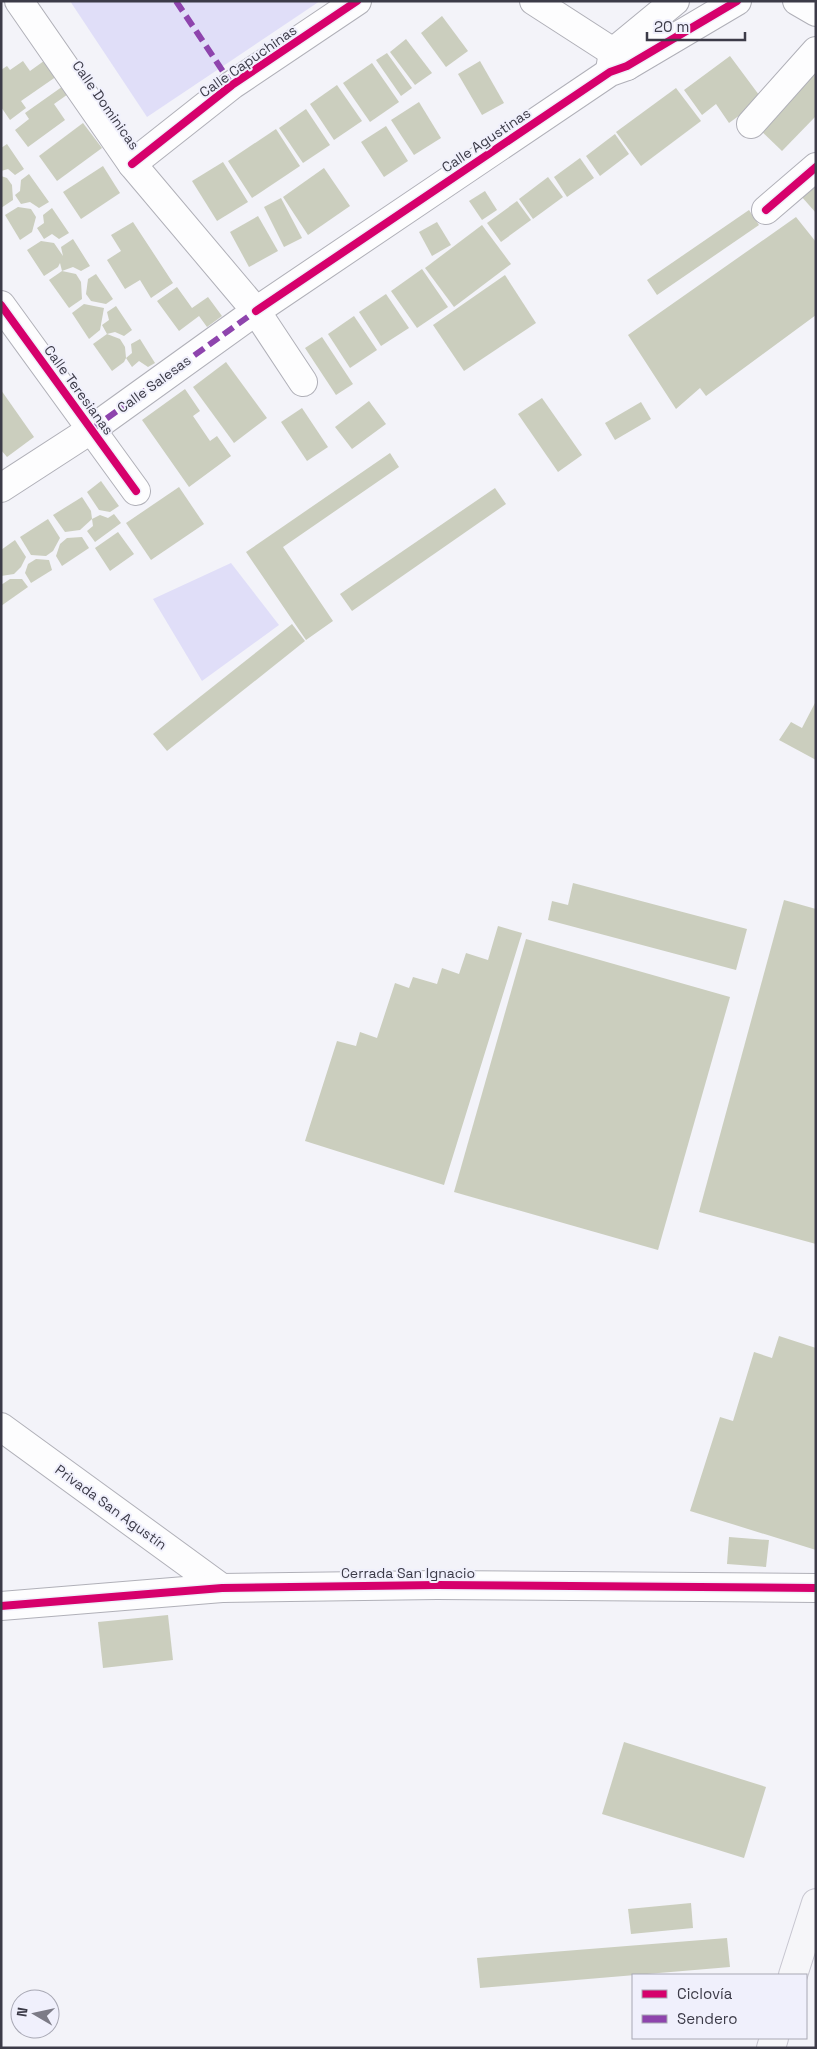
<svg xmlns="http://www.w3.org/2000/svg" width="817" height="2049" font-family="'Space Grotesk',sans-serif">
  <rect width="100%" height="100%" fill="#f3f3f9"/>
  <!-- green -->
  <g fill="#e0def8">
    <path d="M70,1h250l-173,116z"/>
    <path d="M231,563l48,62 -77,56 -49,-82z"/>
  </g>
  <!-- building -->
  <g fill="#cbcebe">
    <path d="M442,16l26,35 -22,16 -25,-34z"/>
    <path d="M406,39l26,34 -17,12 -25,-33z"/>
    <path d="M387,53l25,35 -11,8 -25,-36z"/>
    <path d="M730,56l32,43 -33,24 -13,-19 -14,11 -18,-25z"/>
    <path d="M48,58l12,16 -39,27 5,7 -16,12 -9,-13v-37l6,-4 3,4 13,-9 7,10z"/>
    <path d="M480,61l24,42 -22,12 -24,-41z"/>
    <path d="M372,63l27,39 -29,20 -27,-39z"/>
    <path d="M816,67v49l-34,35 -24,-23z"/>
    <path d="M66,84l5,8 -17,12 11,16 -37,27 -13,-17 14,-11 -4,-6z"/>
    <path d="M337,85l25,36 -28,19 -24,-36z"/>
    <path d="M676,88l25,33 -60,45 -25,-34z"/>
    <path d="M419,102l22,36 -27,17 -23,-35z"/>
    <path d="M306,109l24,36 -27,18 -24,-35z"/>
    <path d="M83,123l19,25 -45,33 -18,-25z"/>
    <path d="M386,126l22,35 -24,16 -23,-35z"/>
    <path d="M276,129l24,37 -48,32 -24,-37z"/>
    <path d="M615,134l14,20 -29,22 -14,-20z"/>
    <path d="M7,144l17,25 -9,6 -7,-6 -7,2v-23z"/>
    <path d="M580,158l14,20 -27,19 -13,-20z"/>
    <path d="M223,162l25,40 -31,19 -25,-40z"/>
    <path d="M103,166l17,27 -39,26 -18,-27z"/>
    <path d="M324,168l26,38 -42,29 -25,-38z"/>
    <path d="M29,174l20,28 -10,6 -9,-6 -9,2 -6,-9 5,-4 1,-11z"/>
    <path d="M1,176l6,2 5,7 1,15 -12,8z"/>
    <path d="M548,177l15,20 -30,22 -14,-20z"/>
    <path d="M816,184v29l-15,-17z"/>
    <path d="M485,191l12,19 -15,10 -13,-19z"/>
    <path d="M281,198l21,40 -18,9 -20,-40z"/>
    <path d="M517,201l14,19 -30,22 -14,-19z"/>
    <path d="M18,207l13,2 5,8 -4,15 -12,8 -15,-25z"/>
    <path d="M52,208l17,25 -10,6 -7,-5 -8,5 -7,-11 7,-5 -1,-8z"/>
    <path d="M749,210l10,15 -102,70 -10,-15z"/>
    <path d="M258,216l20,35 -29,16 -19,-35z"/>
    <path d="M796,217l20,25v73l-110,81 -6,-8 -24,21 -48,-74z"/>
    <path d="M133,222l40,61 -22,15 -11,-18 -15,9 -18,-29 14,-9 -10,-16z"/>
    <path d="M437,222l14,23 -19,11 -13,-24z"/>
    <path d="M482,225l29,39 -57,43 -29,-39z"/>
    <path d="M73,239l17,27 -9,5 -8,-4 -11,4 -2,-8 -2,4 -14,9 -17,-26 14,-9 13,2 9,13 -2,-9z"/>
    <path d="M422,269l26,38 -31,21 -26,-37z"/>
    <path d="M62,271l14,3 5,8 1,17 -13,9 -20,-28z"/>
    <path d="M96,274l17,25 -7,5 -15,-3 -5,-7 2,-15z"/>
    <path d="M505,275l31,48 -72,48 -31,-46z"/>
    <path d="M177,287l15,21 16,-11 14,19 -15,11 -8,-11 -20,15 -22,-30z"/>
    <path d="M386,294l23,34 -28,18 -22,-34z"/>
    <path d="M84,304l20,4 -4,22 -11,9 -17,-26z"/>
    <path d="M116,306l16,24 -8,6 -9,-4 -8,2 -5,-9 7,-5 -2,-8z"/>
    <path d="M354,316l23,34 -27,18 -22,-34z"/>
    <path d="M107,334l13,5 5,8 1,11 -2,4 -12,9 -19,-27z"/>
    <path d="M322,337l31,47 -17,11 -31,-47z"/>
    <path d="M140,339l15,24 -7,4 -9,-6 -7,6 -6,-9 6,-5 -1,-9z"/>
    <path d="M226,362l41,56 -33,25 -41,-56z"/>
    <path d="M185,389l15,22 -7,5 17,25 7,-5 14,20 -42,31 -47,-67z"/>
    <path d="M1,390l33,47 -27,20 -6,-7z"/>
    <path d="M542,398l40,57 -24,17 -40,-58z"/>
    <path d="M369,401l17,23 -34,25 -17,-22z"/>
    <path d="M641,402l10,17 -36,21 -10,-17z"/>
    <path d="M302,408l26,39 -21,14 -26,-39z"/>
    <path d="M390,453l9,14 -116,80 50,74 -27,19 -60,-88z"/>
    <path d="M101,481l18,25 -9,6 -11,-2 -12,-18z"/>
    <path d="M179,487l25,37 -53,36 -25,-37z"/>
    <path d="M495,488l11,16 -154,107 -12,-17z"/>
    <path d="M82,497l9,14 1,8 -12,11 -15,2 -12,-17z"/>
    <path d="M114,514l7,9 -26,19 -8,-11 6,-5 -1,-7 8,-4 8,3z"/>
    <path d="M48,519l12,19 -7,13 -7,5 -15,-1 -11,-18z"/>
    <path d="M118,532l16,22 -24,17 -15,-23z"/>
    <path d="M82,537l7,11 -27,18 -6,-10 4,-12 7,-6z"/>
    <path d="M15,540l11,17 -5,10 -7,7 -13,2v-26z"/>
    <path d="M36,559l13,1 3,10 -21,13 -6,-10 3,-9z"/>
    <path d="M10,579h12l6,8 -27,19v-21z"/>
    <path d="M292,624l13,17 -138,110 -14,-17z"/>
    <path d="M816,701v59l-37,-20 12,-18 11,6z"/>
    <path d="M573,883l174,46 -11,41 -188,-50 4,-19 16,4z"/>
    <path d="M784,900l32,9v335l-117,-32z"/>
    <path d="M498,926l24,7 -78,252 -139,-44 32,-100 19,5 4,-14 17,6 18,-55 14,5 4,-11 24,7 5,-16 17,6 7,-21 22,7z"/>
    <path d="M526,939l204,58 -72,253 -204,-58z"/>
    <path d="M779,1336l37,12v202l-126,-39 30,-94 13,4 21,-69 18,6z"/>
    <path d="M729,1537l40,3 -3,27 -39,-3z"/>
    <path d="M168,1615l5,45 -70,8 -5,-46z"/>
    <path d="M624,1742l142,45 -22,71 -142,-44z"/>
    <path d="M691,1903l2,25 -62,6 -3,-25z"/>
    <path d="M727,1938l3,29 -250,21 -3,-30z"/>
  </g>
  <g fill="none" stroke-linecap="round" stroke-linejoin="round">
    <!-- minor casing -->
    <g stroke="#b0b0b8" stroke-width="30">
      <g id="minor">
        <path d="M19,1l113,163 124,147 47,71"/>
        <path d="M534,1l79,51 14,14"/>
        <path d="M797,1l19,11"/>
        <path d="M610,70l3,-18 62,-51"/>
        <path d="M751,124l65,-73"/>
        <path d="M132,164l100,-79 125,-84"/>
        <path d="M766,210l50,-43"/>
        <path d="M1,305l135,186"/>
        <path d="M1,488l91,-59 164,-118 354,-239 17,-6 110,-65"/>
        <path d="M1,1427l221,161"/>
        <path d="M1,1606l221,-18 215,-3 379,3"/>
      </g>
    </g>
    <!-- major casing -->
    <g stroke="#c7c6d0" stroke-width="30">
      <g id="major">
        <path d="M793,1975l23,-72"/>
        <path d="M771,2048l3,-10"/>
      </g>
    </g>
    <!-- minor -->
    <use href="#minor" stroke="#fdfdfe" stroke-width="28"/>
    <!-- major -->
    <use href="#major" stroke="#f6f6f9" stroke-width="28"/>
    <!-- quiet -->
    <g stroke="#8e44ad" stroke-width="6" stroke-dasharray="12 6" stroke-linecap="butt">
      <path d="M176,1l56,84"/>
      <path d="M92,429l164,-118"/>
    </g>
    <!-- cycleway casing -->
    <g stroke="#f0f0fc" stroke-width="11">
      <g id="cycleway">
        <path d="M132,164l100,-79 125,-84"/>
        <path d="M766,210l50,-43"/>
        <path d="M1,305l135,186"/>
        <path d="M256,311l354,-239 17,-6 110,-65"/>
        <path d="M1,1606l221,-18 215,-3 379,3"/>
      </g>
    </g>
    <!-- cycleway -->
    <use href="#cycleway" stroke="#d6006c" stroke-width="8"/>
  </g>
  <g text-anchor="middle" stroke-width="4" stroke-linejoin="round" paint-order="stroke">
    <!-- street labels -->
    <g font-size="14" fill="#3c3b48" stroke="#f0f0fc">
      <text transform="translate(248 61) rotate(-35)" y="5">Calle Capuchinas</text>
      <text transform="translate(106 105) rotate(55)" y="5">Calle Dominicas</text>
      <text transform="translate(486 140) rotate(-34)" y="5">Calle Agustinas</text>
      <text transform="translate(154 384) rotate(-36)" y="5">Calle Salesas</text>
      <text transform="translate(79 390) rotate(54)" y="5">Calle Teresianas</text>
      <text transform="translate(111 1507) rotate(36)" y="5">Privada San Agustín</text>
      <text x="408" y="1578">Cerrada San Ignacio</text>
    </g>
  </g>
  <!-- border -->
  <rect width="817" height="2049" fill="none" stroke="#3c3b48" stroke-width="5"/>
  <!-- legend -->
  <rect x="632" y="1974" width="175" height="65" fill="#f0f0fc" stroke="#a8a8b4"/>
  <rect x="642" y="1990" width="25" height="8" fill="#d6006c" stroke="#a8a8b4"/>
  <text x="677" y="1999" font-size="15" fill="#3c3b48">Ciclovía</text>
  <rect x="642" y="2015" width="25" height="8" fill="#8e44ad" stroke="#a8a8b4"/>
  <text x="677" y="2024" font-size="15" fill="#3c3b48">Sendero</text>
  <!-- north arrow -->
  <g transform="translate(35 2014) rotate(279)"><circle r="24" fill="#f0f0fc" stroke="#a8a8b4"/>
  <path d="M0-4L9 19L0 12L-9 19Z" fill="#7c7b86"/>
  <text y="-8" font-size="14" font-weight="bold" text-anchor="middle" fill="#3c3b48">N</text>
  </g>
  <!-- scale -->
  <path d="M647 32v8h98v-8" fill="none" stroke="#3c3b48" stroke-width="2.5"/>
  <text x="654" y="32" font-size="15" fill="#3c3b48" stroke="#f0f0fc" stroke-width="4" paint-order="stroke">20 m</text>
</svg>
